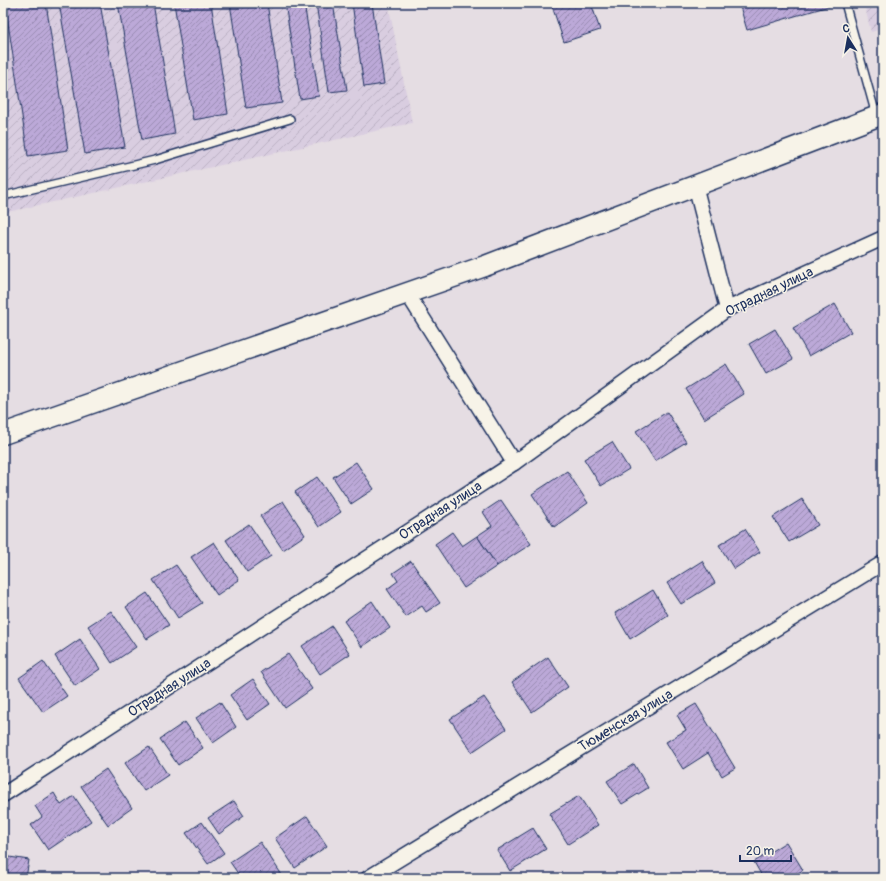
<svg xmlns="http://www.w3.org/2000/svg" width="886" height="881" font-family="Pangolin,sans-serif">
  <defs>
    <pattern id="industrial-furrows" width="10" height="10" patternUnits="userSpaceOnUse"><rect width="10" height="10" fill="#d9cde0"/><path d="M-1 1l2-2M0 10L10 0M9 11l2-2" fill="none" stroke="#bab0c3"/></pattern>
    <pattern id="building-hatch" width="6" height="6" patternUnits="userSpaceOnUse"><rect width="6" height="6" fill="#bca9d8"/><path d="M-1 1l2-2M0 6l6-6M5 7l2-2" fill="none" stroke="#988ab2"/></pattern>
  </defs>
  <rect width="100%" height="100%" fill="#e5dde3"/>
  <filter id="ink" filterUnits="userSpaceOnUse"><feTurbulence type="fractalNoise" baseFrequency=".025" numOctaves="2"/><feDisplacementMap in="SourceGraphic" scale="8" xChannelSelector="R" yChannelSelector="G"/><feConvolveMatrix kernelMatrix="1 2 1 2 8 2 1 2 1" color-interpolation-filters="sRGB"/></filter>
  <g filter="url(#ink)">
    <!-- industrial -->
    <g fill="url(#industrial-furrows)">
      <path d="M3,3h385l24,120 -409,90z"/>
      <path d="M864,3h19v25l-12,4z"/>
    </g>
    <!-- building -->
    <g fill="url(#building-hatch)" stroke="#1b2f5e">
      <path d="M5,3h41l22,147 -40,6z"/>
      <path d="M59,3h41l25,144 -40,7z"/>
      <path d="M118,3h35l22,131 -33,6z"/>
      <path d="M174,3h37l17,111 -35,6z"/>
      <path d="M230,3h37l15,100 -36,5z"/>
      <path d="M285,3h19l15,93 -19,3z"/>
      <path d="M316,3h17l14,87 -18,2z"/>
      <path d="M352,3h20l12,81 -20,3z"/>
      <path d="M551,3h40l9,27 -36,12z"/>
      <path d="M739,3h97v1l-89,26z"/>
      <path d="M835,304l16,28 -42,24 -16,-28z"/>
      <path d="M775,329l18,30 -27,15 -17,-30z"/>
      <path d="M726,364l18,30 -40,25 -18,-30z"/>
      <path d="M667,412l19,30 -31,19 -19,-30z"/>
      <path d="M612,442l17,27 -28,17 -17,-27z"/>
      <path d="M356,462l18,27 -23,15 -18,-27z"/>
      <path d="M567,471l21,32 -34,24 -22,-33z"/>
      <path d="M317,477l24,35 -22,15 -24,-35z"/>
      <path d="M802,499l16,26 -29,17 -16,-25z"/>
      <path d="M501,500l30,44 -34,22 -20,-30 15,-10 -9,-14z"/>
      <path d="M283,501l22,34 -22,15 -23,-34z"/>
      <path d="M249,524l22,32 -24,16 -21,-32z"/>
      <path d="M745,529l15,23 -26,17 -15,-24z"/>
      <path d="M452,532l10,14 15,-10 20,30 -33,22 -29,-44z"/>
      <path d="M214,542l25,38 -22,15 -26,-38z"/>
      <path d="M411,561l29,42 -14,9 -4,-6 -16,11 -19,-28 11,-8 -5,-8z"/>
      <path d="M702,561l13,22 -34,21 -14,-21z"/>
      <path d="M176,565l26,38 -24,15 -25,-38z"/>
      <path d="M653,590l15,25 -38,24 -15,-26z"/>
      <path d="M147,593l22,32 -22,14 -21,-32z"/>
      <path d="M372,601l18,27 -28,19 -18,-26z"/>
      <path d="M111,611l25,36 -24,16 -24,-37z"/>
      <path d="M332,626l18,28 -30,20 -18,-28z"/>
      <path d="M80,639l20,30 -25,17 -20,-30z"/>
      <path d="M288,654l24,35 -27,19 -24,-36z"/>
      <path d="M548,657l20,30 -36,25 -20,-30z"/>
      <path d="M43,661l24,35 -24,16 -24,-34z"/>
      <path d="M253,679l17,25 -23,16 -17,-25z"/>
      <path d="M484,697l22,32 -34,23 -22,-33z"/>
      <path d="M220,702l16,25 -23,16 -17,-25z"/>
      <path d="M696,704l39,64 -13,8 -14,-23 -25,16 -17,-27 20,-12 -9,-15z"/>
      <path d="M185,722l18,26 -25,17 -18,-26z"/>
      <path d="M149,747l19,28 -24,16 -19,-28z"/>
      <path d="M634,764l14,24 -26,16 -15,-23z"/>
      <path d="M106,769l26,39 -24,17 -27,-39z"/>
      <path d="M54,793l7,12 13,-9 17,25 -43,29 -17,-25 11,-8 -7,-11z"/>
      <path d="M579,796l19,29 -30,19 -19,-30z"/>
      <path d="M234,801l10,15 -25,18 -11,-16z"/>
      <path d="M307,816l20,30 -32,22 -20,-30z"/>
      <path d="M202,822l22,31 -16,11 -22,-31z"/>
      <path d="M533,828l13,21 -36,22 -13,-21z"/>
      <path d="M260,842l22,33 -5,3h-36l-11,-16z"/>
      <path d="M786,842l17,28 -13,8h-27l-9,-16z"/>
      <path d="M3,856l26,4 -3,18h-23z"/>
    </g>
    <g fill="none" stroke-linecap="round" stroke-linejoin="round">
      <!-- lane casing -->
      <g stroke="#1b2f5e" stroke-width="10">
        <g id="lane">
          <path d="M845,3l31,112"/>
          <path d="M3,196l152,-36 135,-41"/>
        </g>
      </g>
      <!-- street casing -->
      <g stroke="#1b2f5e" stroke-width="17">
        <g id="street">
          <path d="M695,185l32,124"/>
          <path d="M407,293l107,170"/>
          <path d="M3,795l511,-332 213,-154 156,-71"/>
          <path d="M368,878l515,-315"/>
        </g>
      </g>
      <!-- secondary casing -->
      <g stroke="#1b2f5e" stroke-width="23">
        <path id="secondary" d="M3,434l482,-168 398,-152"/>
      </g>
      <!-- lane -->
      <use href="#lane" stroke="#f7f3e8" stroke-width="7"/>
      <!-- street -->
      <use href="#street" stroke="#f7f3e8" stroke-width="14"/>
      <!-- secondary -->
      <use href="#secondary" stroke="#f7f3e8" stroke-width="20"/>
    </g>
  </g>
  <g text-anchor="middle" stroke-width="3" stroke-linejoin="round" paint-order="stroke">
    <!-- street labels -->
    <g font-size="14" fill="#1b2f5e" stroke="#f7f3e8">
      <text transform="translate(769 291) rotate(-26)" y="5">Отрадная улица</text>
      <text transform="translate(440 510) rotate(-33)" y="5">Отрадная улица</text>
      <text transform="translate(169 687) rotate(-33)" y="5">Отрадная улица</text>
      <text transform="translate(625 720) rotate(-31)" y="5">Тюменская улица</text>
    </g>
  </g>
  <!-- margin -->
  <rect width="886" height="881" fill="none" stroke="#f7f3e8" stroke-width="16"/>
  <rect x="8" y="8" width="870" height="865" fill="none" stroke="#1b2f5e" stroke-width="1.5" filter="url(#ink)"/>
  <!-- north arrow -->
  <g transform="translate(848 38) rotate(349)" stroke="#f7f3e8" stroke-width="3" paint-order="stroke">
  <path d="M0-3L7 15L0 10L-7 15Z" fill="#1b2f5e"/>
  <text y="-6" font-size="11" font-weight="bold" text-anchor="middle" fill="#1b2f5e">С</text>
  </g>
  <!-- scale -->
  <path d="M740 855v6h51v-6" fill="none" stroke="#1b2f5e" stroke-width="2"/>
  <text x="746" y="855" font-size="12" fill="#1b2f5e" stroke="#f7f3e8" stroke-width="3" paint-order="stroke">20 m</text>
</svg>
